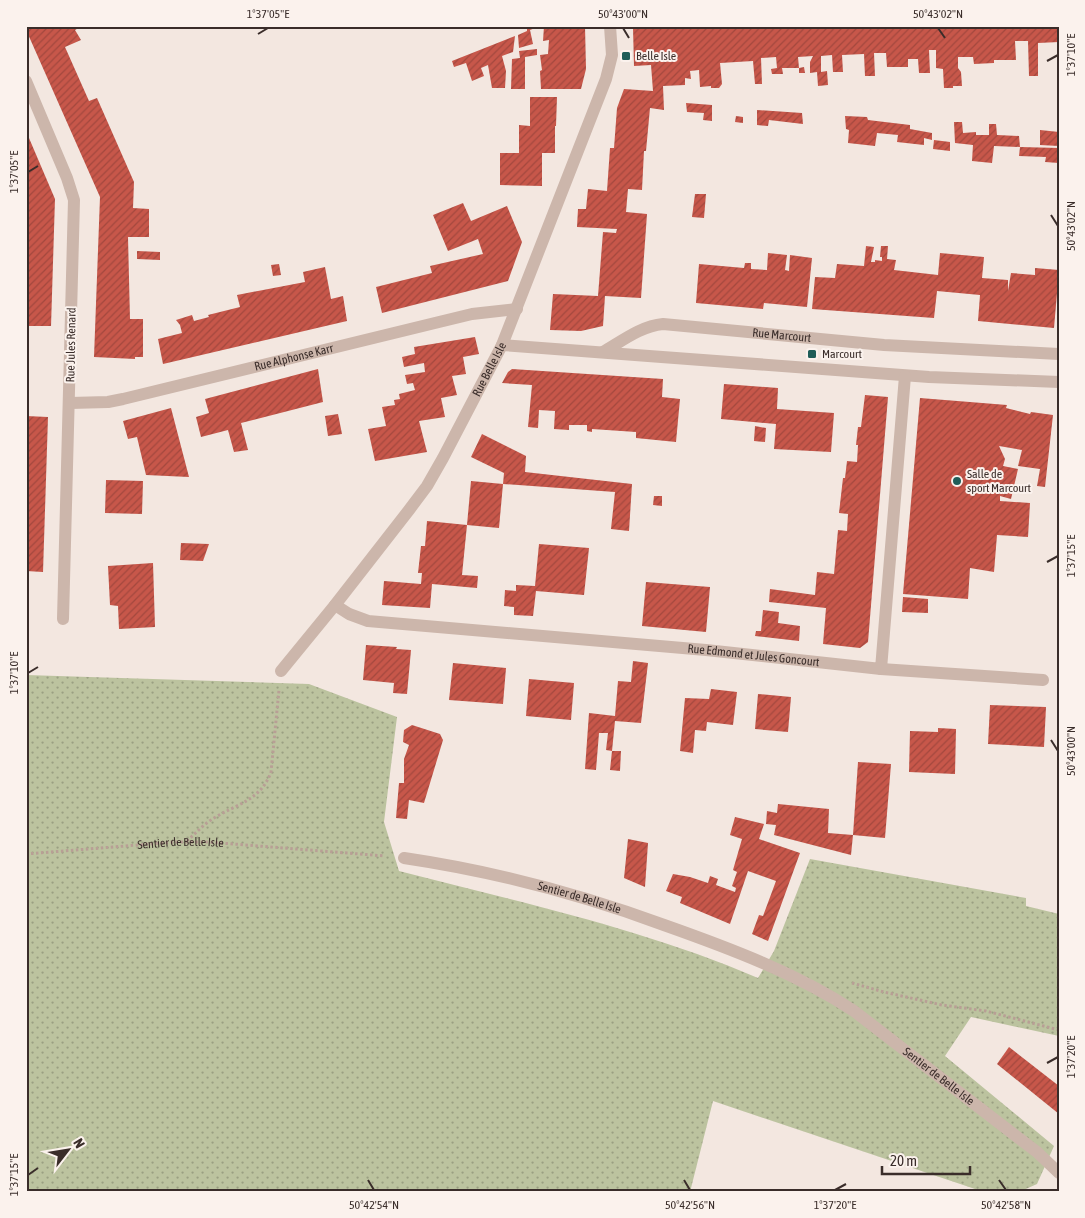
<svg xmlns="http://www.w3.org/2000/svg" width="1085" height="1218" font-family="'Asap Condensed',sans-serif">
  <defs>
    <pattern id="grass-dots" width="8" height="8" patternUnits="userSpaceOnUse" patternTransform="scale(1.25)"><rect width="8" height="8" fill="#bcc39f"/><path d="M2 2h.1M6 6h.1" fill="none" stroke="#9a9f82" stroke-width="1.8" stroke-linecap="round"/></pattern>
    <pattern id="building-hatch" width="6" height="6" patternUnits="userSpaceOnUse" patternTransform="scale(1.25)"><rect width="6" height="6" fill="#c7574a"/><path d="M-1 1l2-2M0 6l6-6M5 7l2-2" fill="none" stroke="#a3483e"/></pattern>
  </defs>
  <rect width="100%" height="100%" fill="#f3e7e0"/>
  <!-- grass -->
  <path fill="url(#grass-dots)" d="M26,675l283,9 88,33 -13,105 15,49c120,31 245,58 359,107l16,-27 36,-92 216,39v8l33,8v122l-88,-19 -26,39 109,90 -17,38 -18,8h-35l-271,-91 -23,91h-664z"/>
  <!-- building -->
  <g fill="url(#building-hatch)">
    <path d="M30,26h52l-7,4 6,10 -16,7 24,54 8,-3 37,84 -1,26 16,1v28h-21l2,82h13v38h-8v2l-41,-2 6,-160 -73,-165z"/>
    <path d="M527,26h13l-10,4 3,14 -14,4 -1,-13 9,-4z"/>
    <path d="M544,26h41l1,43 -5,20h-40l-1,-18 2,-1 -2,-15 8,-1 1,-14 -6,1z"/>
    <path d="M663,26h396v16l-21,1v33h-9l-1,-35h-13l1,19h-22v3l-20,1 -1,-7h-15v11l3,4 1,14h-9v2h-9l-1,-19 -7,-1v-18h-7l1,23h-11l-1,-14h-10v8h-21l-1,-14h-12l1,23h-10l-1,-22 -22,1 1,17h-10l-1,-17 -11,1v16l6,-1 1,14 -10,1 -1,-14 -7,1v-11l3,-6 -15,1 1,11h-17l1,6h-11l-1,-5 6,-1 -1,-11 -15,1 1,26h-7l-2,-23 -33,2 2,21 -3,4h-8v-2l-11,1 -1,-17 -9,1 1,8 -6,-1v7l-22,1 1,24 -14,-2 -4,43h-2l-2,39 -14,-1 -2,23 21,2 -6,84 -36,-2 -2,30 -22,5 -31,-1 3,-36 45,2 5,-64 13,1 1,-4 -40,-2 1,-18h8l2,-20 19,2 3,-43h4l3,-40 7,-19 29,2 -2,-26 -17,1 -1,-38z"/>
    <path d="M515,36l-2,16 -11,4 4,15 -1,17h-13l-4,-23 -7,3 3,8 -12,5 -6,-18 -12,4 -2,-6z"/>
    <path d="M537,49v6l-12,2v32h-14l1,-30 8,-1 -1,-7z"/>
    <path d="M804,67l1,6h-6v-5z"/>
    <path d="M530,97h27l-1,29h-1v27h-13v33l-42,-1v-32h19v-28l11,1z"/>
    <path d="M686,103l26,2v16l-9,-1 1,-7 -17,-1z"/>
    <path d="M757,110l45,3 1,11 -34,-4 -1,6 -11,-1z"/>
    <path d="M736,116l7,1v6l-8,-1z"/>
    <path d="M845,116l22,1 1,3 42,5v4l22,4v7l-8,-2v7l-27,-3 1,-7 -21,-2 -2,13 -27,-3 1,-13 -3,-1z"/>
    <path d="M954,122h8l1,11 13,-1v3h13v-11h7l1,11 22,1 1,11 -26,-1 -2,17 -20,-2 1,-16 -18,-2z"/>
    <path d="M1040,130l19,2v14l-19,-1z"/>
    <path d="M26,131l29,68 -4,127h-25z"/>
    <path d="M934,140l16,2v9l-17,-2z"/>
    <path d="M1020,147l39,1v15l-14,-1 1,-5 -27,-1z"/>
    <path d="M695,194h11l-2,24 -12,-1z"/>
    <path d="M463,203l8,18 36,-15 15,36 -14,39 -126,32 -6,-26 56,-14 -2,-7 53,-12 -5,-15 -30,12 -15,-36z"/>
    <path d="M866,246l8,1 -3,15h4v-2l7,1v-4h-2l1,-11h7l-1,13 9,1 -2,10 44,5 2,-22 44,4 -2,21 26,2v11l3,-18 24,2v-7l24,2 -5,58 -76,-7 2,-26 -43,-4 -3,27 -122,-9 3,-32 20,1 2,-14 27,2z"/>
    <path d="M137,251l23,1v8l-23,-1z"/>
    <path d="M768,253l19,2 -2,15 4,1 1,-16 22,3 -5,49 -43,-4 -1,6 -67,-6 3,-39 45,4 1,-5h6v6l16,1z"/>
    <path d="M279,264l2,11 -8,1 -2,-11z"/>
    <path d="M325,267l6,32 12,-3 4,25 -184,43 -5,-25 24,-6 -2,-8 -4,-5 16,-5 2,6 15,-4 -1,-2 32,-8 -3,-12 68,-13 -2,-10z"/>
    <path d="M475,337l4,17 -16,3 3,17 -14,2 5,19 -16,3 4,19 -26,4 8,31 -52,9 -7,-32 18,-3 -4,-19 13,-2 -1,-5 6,-1 -1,-5 16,-4 -2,-7 -6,1 -2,-9 20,-3 -1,-9 -20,4 -2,-10 13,-3 -1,-7z"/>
    <path d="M318,369l5,33 -82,21 7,27 -14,2 -6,-22 -27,7 -5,-20 13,-4 -4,-14z"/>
    <path d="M512,369l151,10 -1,18 18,2 -4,43 -40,-4v-6l-44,-3v3l-5,-1v-6h-18v5l-15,-1 1,-18 -16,-1 -1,18 -10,-1 4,-42 -30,-2 6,-11z"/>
    <path d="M724,384l54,4 -1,21 57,4 -3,39 -57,-3 2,-25 -55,-5z"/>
    <path d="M865,395l23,2 -20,245 -8,6 -37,-4 3,-36 -57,-6 1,-13 45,6 2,-23 17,2 4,-44 9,1 1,-17 -9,-1 4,-35h2l2,-17 10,1 1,-17h-2l2,-18h3z"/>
    <path d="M920,398l87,7 -1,3 24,6 1,-2 22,3 -8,72 -8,-1 3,-17 -22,-3 4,-16 -23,-4 6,13 -2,7 15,3 -7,30 -11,-3v5l30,2 -2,34 -31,-2 -3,37 -24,-4 -2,31 -65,-5z"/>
    <path d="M171,408l18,69 -43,-2 -9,-38 -9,2 -5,-18z"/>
    <path d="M338,414l4,20 -14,2 -3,-20z"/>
    <path d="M26,416l22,1 -5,155 -17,-1z"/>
    <path d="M755,426l11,2 -1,14 -11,-1z"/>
    <path d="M482,434l44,22 -1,16 107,12 -3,47 -18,-2 4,-37 -112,-8 1,-11 -33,-16z"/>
    <path d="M106,480l37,1 -1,33 -37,-1z"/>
    <path d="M471,481l32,3 -4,44 -32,-3z"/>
    <path d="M654,496h8v10l-9,-1z"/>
    <path d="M427,521l40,4 -5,50 16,1 -1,12 -45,-4 -2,24 -48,-3 2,-24 37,3 1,-11h-4l3,-27h4z"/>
    <path d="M181,543l28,1 -6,17 -23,-1z"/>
    <path d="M539,544l50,4 -5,47 -48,-4 -3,25 -19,-1v-8l-10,-1 1,-16 11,1v-6l19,1z"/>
    <path d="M153,563l2,64 -36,2 -1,-23 -8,-1 -2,-39z"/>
    <path d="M646,582l64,5 -4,45 -64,-6z"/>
    <path d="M903,597l25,2v14l-26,-1z"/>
    <path d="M763,610l16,2 -1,11 22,3 -1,15 -44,-5 1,-5h5z"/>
    <path d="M366,645l31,2 -1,2 15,1 -4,44 -14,-1 1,-10 -31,-3z"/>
    <path d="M633,661l15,2 -7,60 -26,-2 -3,30h9l-1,20 -10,-1 2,-19 -6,-1 2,-17h-9l-3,37 -11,-1 4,-56 26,3 3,-35 13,1z"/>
    <path d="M453,663l53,5 -3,36 -54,-4z"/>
    <path d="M529,679l45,4 -3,37 -45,-4z"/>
    <path d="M711,689l26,3 -4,33 -26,-3 -1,9 -11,-1 -2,23 -13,-2 5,-53 24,1z"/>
    <path d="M758,694l33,3 -3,35 -33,-3z"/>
    <path d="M990,705l56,2 -2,40 -56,-3z"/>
    <path d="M412,725l28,9 3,6 -19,63 -15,-3 -2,19 -11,-1 3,-35h5v-24l5,-14 -6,-3 1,-12z"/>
    <path d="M938,728l18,1 -1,45 -46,-2 1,-41 28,1z"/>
    <path d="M858,762l33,2 -6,74 -32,-3z"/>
    <path d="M778,804l51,5 -1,24 25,2 -2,20 -77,-20 2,-10 -10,-1 1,-13 10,2z"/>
    <path d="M735,817l29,7 -5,15 41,14 -32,88 -16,-7 7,-19 4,1 13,-35 -28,-10 -18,53 -50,-21 2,-6 -16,-6 7,-17 17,3 18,6 2,-7 8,3 -2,6 19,7 1,-4 -4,-2 5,-14 -4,-2 9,-31 -12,-4z"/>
    <path d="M628,839l20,4 -3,44 -21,-9z"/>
    <path d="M1009,1047l50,39v28l-62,-50z"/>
  </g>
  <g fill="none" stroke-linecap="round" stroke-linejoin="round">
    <!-- path -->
    <g stroke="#b89f95" stroke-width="3" stroke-dasharray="2.5 2.5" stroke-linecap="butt">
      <path d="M187,841c9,-8 17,-17 27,-23 23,-14 47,-18 57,-46l8,-82"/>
      <path id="s1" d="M26,854l149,-12h33l177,14"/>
      <path d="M852,983l32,9 58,13 44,6 73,19"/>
    </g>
    <!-- service -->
    <g stroke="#ccb6ab" stroke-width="12">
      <path d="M881,669l162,11"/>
      <path id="s2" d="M404,858c88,13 176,36 260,67 65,23 132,48 190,86l162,125 21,16 22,21"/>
    </g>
    <!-- minor -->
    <g stroke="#ccb6ab" stroke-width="12">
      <path d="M26,81l41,97 7,22 -11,419"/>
      <path d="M502,345l427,32 130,5"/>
      <path id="s3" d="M603,352c19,-11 38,-26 60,-28l221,21 175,9"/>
      <path id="s4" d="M70,403l38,-1 15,-3 316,-77 33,-8 45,-5"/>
      <path id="s5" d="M335,605l14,9 19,7 338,29 175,19 24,-293"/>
      <path id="s6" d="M281,671l54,-66 74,-95 18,-24 16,-28 59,-113 104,-266 6,-24 -2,-29"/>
    </g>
  </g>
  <!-- ticks -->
  <path fill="none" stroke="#3a2d2a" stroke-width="2" d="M623,28l6,10M938,28l7,10M258,34l10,-6M1047,61l11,-6M28,172l10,-6M1051,215l7,11M1047,562l11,-6M28,673l10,-6M1051,740l7,11M1047,1063l11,-6M28,1175l10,-7M368,1180l6,10M684,1180l6,10M999,1180l7,10M835,1190l11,-6"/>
  <!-- markers -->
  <g fill="#1f5d58" stroke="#fbf2ed" stroke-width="2">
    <rect x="621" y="51" width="10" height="10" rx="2.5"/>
    <rect x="807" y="349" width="10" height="10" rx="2.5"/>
    <circle cx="957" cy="481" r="5"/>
  </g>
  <g text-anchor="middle" stroke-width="4" stroke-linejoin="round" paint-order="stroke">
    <!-- poi labels -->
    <g font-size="12" fill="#3a2d2a" stroke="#fbf2ed" text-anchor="start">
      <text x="636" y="60">Belle Isle</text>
      <text x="822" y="358">Marcourt</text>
      <text x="967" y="478">Salle de<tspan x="967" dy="14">sport Marcourt</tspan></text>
    </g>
    <!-- street labels -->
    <g font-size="12" fill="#3a2d2a" stroke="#fbf2ed">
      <text dy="4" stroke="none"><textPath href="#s3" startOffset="186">Rue Marcourt</textPath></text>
      <text transform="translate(71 345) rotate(-89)" y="4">Rue Jules Renard</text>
      <text dy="4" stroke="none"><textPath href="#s4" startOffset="229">Rue Alphonse Karr</textPath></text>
      <text dy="4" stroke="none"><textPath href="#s6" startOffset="368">Rue Belle Isle</textPath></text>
      <text dy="4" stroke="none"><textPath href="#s5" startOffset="424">Rue Edmond et Jules Goncourt</textPath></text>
      <text dy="4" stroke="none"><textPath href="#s1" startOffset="155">Sentier de Belle Isle</textPath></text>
      <text dy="4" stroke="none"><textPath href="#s2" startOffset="180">Sentier de Belle Isle</textPath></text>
      <text dy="4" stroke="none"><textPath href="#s2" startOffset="585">Sentier de Belle Isle</textPath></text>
    </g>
  </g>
  <!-- border -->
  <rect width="1085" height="1218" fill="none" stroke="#fbf2ed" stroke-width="55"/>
  <!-- north arrow -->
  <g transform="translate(68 1150) rotate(59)" stroke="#fbf2ed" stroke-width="4" paint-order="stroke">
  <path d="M0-4L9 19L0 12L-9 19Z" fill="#3a2d2a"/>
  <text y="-8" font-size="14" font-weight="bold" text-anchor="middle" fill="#3a2d2a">N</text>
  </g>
  <!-- scale -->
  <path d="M882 1166v8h88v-8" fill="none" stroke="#3a2d2a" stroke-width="2.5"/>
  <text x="890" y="1166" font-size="15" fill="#3a2d2a" stroke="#fbf2ed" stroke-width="4" paint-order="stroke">20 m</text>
  <rect x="28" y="28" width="1030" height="1162" fill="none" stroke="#3a2d2a" stroke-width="2"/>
  <g font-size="12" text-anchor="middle" fill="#3a2d2a">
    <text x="268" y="18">1°37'05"E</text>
    <text x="623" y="18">50°43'00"N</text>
    <text x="938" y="18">50°43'02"N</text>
    <text transform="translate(1071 55) rotate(-90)" y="4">1°37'10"E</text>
    <text transform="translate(14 172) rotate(-90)" y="4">1°37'05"E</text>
    <text transform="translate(1071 226) rotate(-90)" y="4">50°43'02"N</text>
    <text transform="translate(1071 556) rotate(-90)" y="4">1°37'15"E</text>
    <text transform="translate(14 673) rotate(-90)" y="4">1°37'10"E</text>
    <text transform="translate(1071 751) rotate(-90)" y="4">50°43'00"N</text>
    <text transform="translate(1071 1057) rotate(-90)" y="4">1°37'20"E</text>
    <text transform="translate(14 1175) rotate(-90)" y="4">1°37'15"E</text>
    <text x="374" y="1209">50°42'54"N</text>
    <text x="690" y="1209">50°42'56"N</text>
    <text x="835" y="1209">1°37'20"E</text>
    <text x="1006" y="1209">50°42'58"N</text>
  </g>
</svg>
